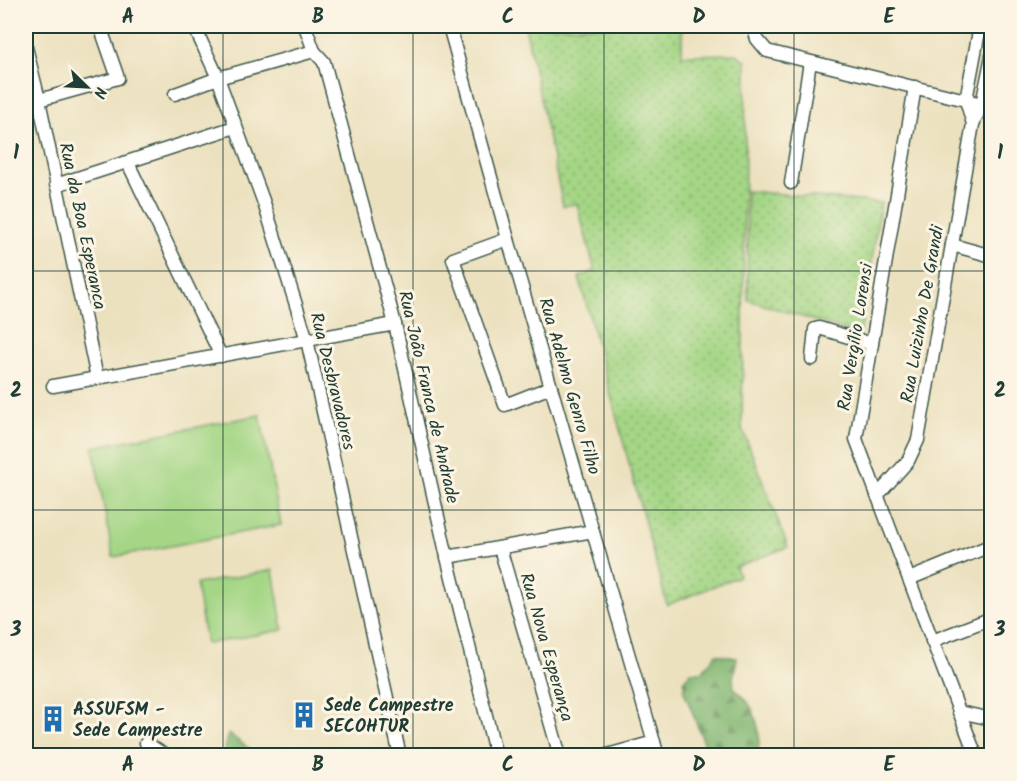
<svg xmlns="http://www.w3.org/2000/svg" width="1017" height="781" font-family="Kalam,sans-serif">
  <defs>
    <pattern id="grass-dots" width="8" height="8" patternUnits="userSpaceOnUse" patternTransform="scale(1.5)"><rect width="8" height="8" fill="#a4d685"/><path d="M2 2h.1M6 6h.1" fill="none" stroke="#85af6e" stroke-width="1.8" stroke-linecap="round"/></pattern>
    <pattern id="forest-firs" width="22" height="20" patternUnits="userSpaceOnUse" patternTransform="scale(1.5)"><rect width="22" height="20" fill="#83b772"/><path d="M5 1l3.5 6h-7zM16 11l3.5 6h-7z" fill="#6b965e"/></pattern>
  </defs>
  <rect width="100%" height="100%" fill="#fcf5e5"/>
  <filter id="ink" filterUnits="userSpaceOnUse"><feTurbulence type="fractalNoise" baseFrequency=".0167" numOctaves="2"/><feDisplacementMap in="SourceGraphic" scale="12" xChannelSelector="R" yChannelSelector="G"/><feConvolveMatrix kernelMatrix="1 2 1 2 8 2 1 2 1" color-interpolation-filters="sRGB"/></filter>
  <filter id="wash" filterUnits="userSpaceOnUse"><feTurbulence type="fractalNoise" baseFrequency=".008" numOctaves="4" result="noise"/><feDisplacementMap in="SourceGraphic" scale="24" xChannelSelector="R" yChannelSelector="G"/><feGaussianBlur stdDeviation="1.35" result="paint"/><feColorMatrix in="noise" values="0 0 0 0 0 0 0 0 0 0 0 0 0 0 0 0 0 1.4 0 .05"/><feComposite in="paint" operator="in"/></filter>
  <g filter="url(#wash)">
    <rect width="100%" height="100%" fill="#ece1bf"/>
    <!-- grass -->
    <g fill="url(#grass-dots)" stroke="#628a5c" stroke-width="1.5">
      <path d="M525,26h157v29l55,-1 9,7 -4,367 46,119 -52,20 3,9 -72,29 -88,-328 16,-6 -18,-67 -14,2z"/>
      <path d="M747,191l134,12 -21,132 -112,-35z"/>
    </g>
    <!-- forest -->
    <g fill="url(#forest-firs)" stroke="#517a53" stroke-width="1.5">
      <path d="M716,654l21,4 -4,20 1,11c21,13 29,43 23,66l-48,1 -1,-3 -24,-62v-11l7,-8h11z"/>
      <path d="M229,734l29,21h-31l-2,-7z"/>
    </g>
    <!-- pitch -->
    <g fill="#a4d685" stroke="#628a5c" stroke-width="1.5">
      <path d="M260,415l21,110 -168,32 -20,-110z"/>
      <path d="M273,570l10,60 -77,14 -10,-60z"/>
    </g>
  </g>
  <g filter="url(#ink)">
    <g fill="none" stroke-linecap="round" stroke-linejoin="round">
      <!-- minor casing -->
      <g stroke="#3e5649" stroke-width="15">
        <g id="minor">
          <path d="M194,26l24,52 46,125 43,137 93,416"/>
          <path d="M305,26l9,25 10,11 71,262 52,233 49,199"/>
          <path d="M449,26l59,213 150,517"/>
          <path d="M753,26l4,13 10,12 215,53"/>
          <path d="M26,47l13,53 58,278"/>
          <path d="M915,87l-59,352 120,317"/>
          <path d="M175,94l43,-16 96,-27"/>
          <path d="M39,100l79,-22 -18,-52"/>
          <path d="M973,124l-7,-24 14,-74"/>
          <path d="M128,163l93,193"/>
          <path d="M791,183l19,-121"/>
          <path d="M56,185l179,-58"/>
          <path d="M508,239l-55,20 52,146 46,-18"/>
          <path d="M952,245l40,11"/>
          <path d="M812,359l3,-30 4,-1 53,16"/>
          <path d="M53,386l342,-62"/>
          <path d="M877,496l31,-35 10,-21 55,-316 9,-20 10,-48"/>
          <path d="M500,548l60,208"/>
          <path d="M447,557l146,-26"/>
          <path d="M909,579l83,-34"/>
          <path d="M932,641l60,-23"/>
          <path d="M959,712l33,7"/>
          <path d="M146,743l20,13"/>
          <path d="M604,756l50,-14"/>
        </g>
      </g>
      <!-- minor -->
      <use href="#minor" stroke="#fff" stroke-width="12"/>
    </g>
  </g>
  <!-- grid -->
  <path fill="none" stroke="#1f3d34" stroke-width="1.5" stroke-opacity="0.55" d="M223,26v730M413,26v730M604,26v730M794,26v730M26,271h966M26,510h966"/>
  <!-- icons -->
  <defs>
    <g id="building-bare" transform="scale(2.07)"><path d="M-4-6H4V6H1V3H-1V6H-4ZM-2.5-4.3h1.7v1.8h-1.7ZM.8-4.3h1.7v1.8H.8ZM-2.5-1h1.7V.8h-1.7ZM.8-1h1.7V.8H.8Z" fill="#1f6fb2" stroke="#fcf5e5" stroke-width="2.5" paint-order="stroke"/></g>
  </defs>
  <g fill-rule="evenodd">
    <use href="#building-bare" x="304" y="715"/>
    <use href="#building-bare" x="53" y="719"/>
  </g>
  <g text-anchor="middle" stroke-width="6" stroke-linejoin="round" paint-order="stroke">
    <!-- street labels -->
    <g font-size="18" fill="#1f3d34" stroke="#fcf5e5">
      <text transform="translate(83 226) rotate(78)" y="6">Rua da Boa Esperanca</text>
      <text transform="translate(922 314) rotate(-80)" y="6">Rua Luizinho De Grandi</text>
      <text transform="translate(855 337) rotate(-81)" y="6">Rua Vergílio Lorensi</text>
      <text transform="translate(333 381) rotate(76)" y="6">Rua Desbravadores</text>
      <text transform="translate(570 386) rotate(74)" y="6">Rua Adelmo Genro Filho</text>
      <text transform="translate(429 397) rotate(77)" y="6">Rua João Franca de Andrade</text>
      <text transform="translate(547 647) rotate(74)" y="6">Rua Nova Esperança</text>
    </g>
    <!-- poi labels -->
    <g font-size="18" font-weight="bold" fill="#1f3d34" stroke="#fcf5e5" text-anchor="start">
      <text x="324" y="711">Sede Campestre<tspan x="324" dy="21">SECOHTUR</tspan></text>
      <text x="73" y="715">ASSUFSM -<tspan x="73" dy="21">Sede Campestre</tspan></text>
    </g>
  </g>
  <!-- margin -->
  <rect width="1017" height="781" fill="none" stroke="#fcf5e5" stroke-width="66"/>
  <!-- north arrow -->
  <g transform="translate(87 87) rotate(114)" stroke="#fcf5e5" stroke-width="4.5" paint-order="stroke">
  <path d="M0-4.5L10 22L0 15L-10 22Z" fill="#1f3d34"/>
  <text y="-9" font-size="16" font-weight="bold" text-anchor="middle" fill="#1f3d34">N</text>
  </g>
  <rect x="33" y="33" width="951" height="715" fill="none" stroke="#1f3d34" stroke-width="2"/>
  <g font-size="20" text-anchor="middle" font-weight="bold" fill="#1f3d34">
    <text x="128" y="23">A</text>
    <text x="318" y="23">B</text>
    <text x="508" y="23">C</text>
    <text x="699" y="23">D</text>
    <text x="889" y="23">E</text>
    <text x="16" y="159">1</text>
    <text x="1000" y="159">1</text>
    <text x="16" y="397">2</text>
    <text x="1000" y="397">2</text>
    <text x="16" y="636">3</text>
    <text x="1000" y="636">3</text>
    <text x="128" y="771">A</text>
    <text x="318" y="771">B</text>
    <text x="508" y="771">C</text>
    <text x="699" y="771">D</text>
    <text x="889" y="771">E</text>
  </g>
</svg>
